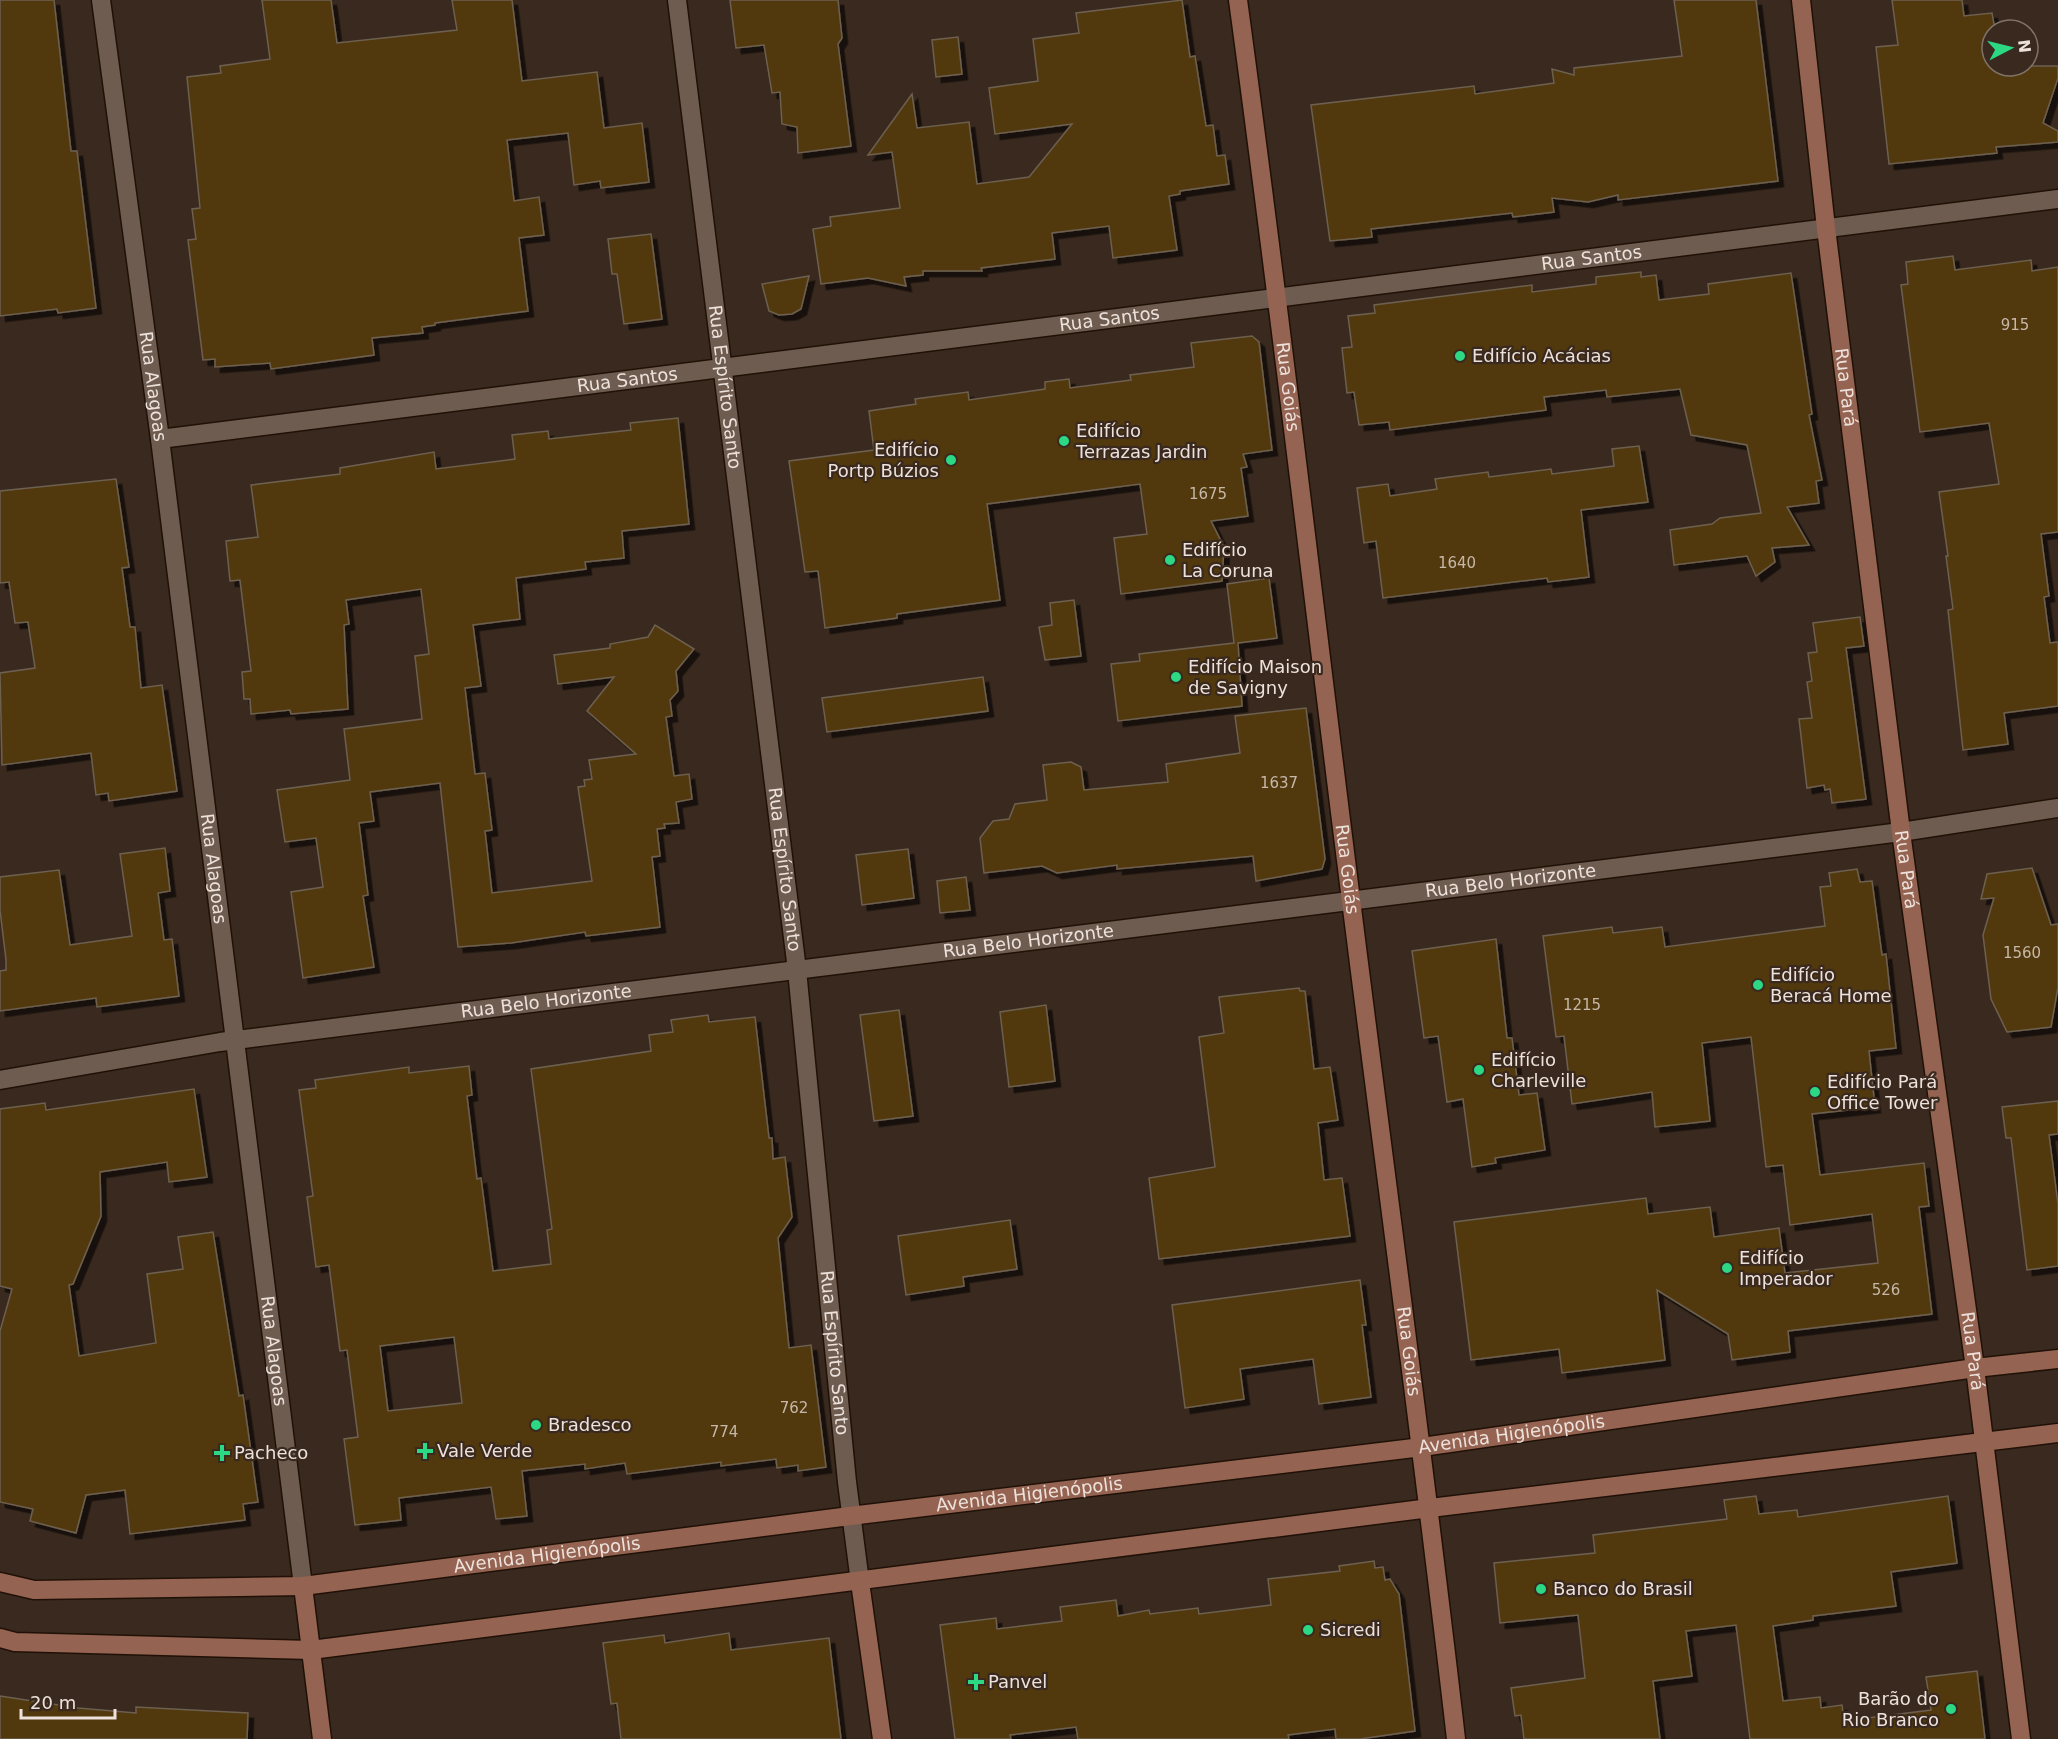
<svg xmlns="http://www.w3.org/2000/svg" width="2058" height="1739" font-family="'DejaVu Sans',sans-serif">
  <defs>
    <filter id="shadow"><feDropShadow dx="5.5" dy="5.5" stdDeviation="0" flood-color="#0009"/></filter>
  </defs>
  <rect width="100%" height="100%" fill="#39291e"/>
  <!-- building -->
  <g fill="#513810" stroke="#6d604f" stroke-width="1.5" fill-rule="evenodd" filter="url(#shadow)">
    <path d="M0,0h54l17,151h6l19,157 -38,5 -1,-4 -57,7z"/>
    <path d="M262,0h69l6,43 120,-13 -5,-30h60l10,81 75,-9 7,56 38,-5 7,59 -48,6 -1,-7 -26,4 -6,-52 -61,7 7,61 25,-4 5,38 -25,3 9,73 -93,12v2l-13,2 1,6 -51,5 2,17 -103,14 -1,-6 -55,4v-8l-12,1 -15,-120 8,-1 -4,-30 8,-1 -13,-131 34,-4 -1,-7 50,-7z"/>
    <path d="M730,0h108l4,38 -4,6 13,102 -53,7 -1,-26 -15,-3 -2,-32 -8,1 -8,-48 -28,3z"/>
    <path d="M1182,0l8,57 5,-1 11,70 7,-1 4,31 8,-1 4,29 -49,7v3l-11,2 8,54 -64,8 -4,-32 -57,7 3,26 -74,9 1,3h-59v4l-19,2 2,9 -38,-8 -47,6 -8,-55 18,-3 -1,-9 70,-9 -8,-56 -24,3 44,-61 5,34 52,-6 8,62 52,-7 43,-53 -77,10 -6,-46 49,-7 -5,-42 46,-6 -3,-20z"/>
    <path d="M1674,0h82l22,181 -160,19v-5l-30,7 -36,-4 2,14 -41,5 -1,-4 -141,16 1,8 -42,4 -19,-136 163,-19 1,8 79,-11 -2,-14 22,6v-7l108,-12z"/>
    <path d="M1892,0h70l2,16 28,-3 3,17h-3v36h66v12l-15,45 15,8v11l-62,5 1,6 -108,11 -13,-117 22,-2z"/>
    <path d="M958,37l4,37 -26,3 -4,-37z"/>
    <path d="M651,234l11,85 -38,5 -7,-50h-5l-4,-35z"/>
    <path d="M1953,256l2,14 76,-10 1,11 26,-4v265l-17,2 8,62 -5,1 6,46 8,-1v64l-54,7 4,31 -45,6 -15,-140 5,-1 -7,-53h2l-9,-64 60,-8 -10,-61 -69,9 -19,-147 7,-1 -2,-22z"/>
    <path d="M1641,272v5l15,-2 3,25 50,-6 -1,-10 83,-11 21,141 -3,1 13,65 -6,1 3,22 -32,4 22,38 -37,3 3,14 -19,14 -9,-20 -73,9 -4,-35 42,-6 8,-6 41,-5 -14,-68 -56,-10 -11,-46 -73,8 -1,-7 -62,7 2,13 -156,20 -1,-8 -30,3 -5,-33 -7,1 -5,-45 10,-1 -4,-31 27,-3 -1,-8 158,-20v7l64,-8v-7z"/>
    <path d="M809,276l-8,33 -9,5 -13,1 -10,-4 -7,-27z"/>
    <path d="M1252,336l7,6 13,108 -29,4 4,13 -6,1 7,48 -37,5 13,26 -2,34 -101,13 -7,-56 33,-4 -7,-50 -153,20 13,96 -103,14v4l-72,10 -7,-57 -13,1 -16,-111 85,-11 -5,-39 47,-7 -1,-5 53,-7 1,8 76,-11v-7l24,-3 1,9 61,-8 -1,-5 64,-8 -3,-24z"/>
    <path d="M678,418l11,106 -67,7 2,27 -39,4 1,7 -70,9 4,41 -47,6 8,61 -16,2 10,86 10,-1 7,57 -7,1 7,62 100,-12 -14,-94 7,-1 -1,-6 8,-1 -3,-19 47,-6 -49,-43 27,-34 -56,7 -4,-29 56,-7v-4l38,-7 7,-12 39,24 -18,22 2,20 -8,9 2,16 -6,1 8,59 15,-2 3,25 -16,3 3,21 -15,1 1,4 -8,1 3,27 -8,1 8,70 -74,9 -1,-4 -74,11 -53,4 -18,-164 -70,9 4,29 -15,2 9,72 -5,1 11,71 -71,11 -12,-86 32,-5 -7,-49 -31,4 -8,-52 73,-10 -6,-51 78,-10 -7,-63 14,-2 -8,-65 -75,11 3,24 -5,1 4,84 -57,5 -1,-4 -39,4 -1,-15h-6l-2,-27 9,-1 -11,-91 -10,1 -4,-40 32,-4 -7,-52 89,-11v-6l94,-16 2,17 79,-10 -3,-24 36,-4 1,8 82,-9 -1,-7z"/>
    <path d="M1639,446l9,56 -67,8 8,67 -41,5 -1,-4 -164,20 -7,-57 -12,2 -7,-55 31,-4 2,12 47,-7 -2,-10 53,-7 1,5 62,-8 1,5 62,-8 -2,-17z"/>
    <path d="M116,479l13,88 -7,1 8,59h5l6,61 21,-3 15,106 -68,10 -1,-8 -12,2 -5,-42 -89,12 -2,-92 35,-5 -7,-46 -13,1 -6,-41 -9,1v-92z"/>
    <path d="M1269,578l8,60 -39,5 4,63 -124,15 -7,-57 29,-3 -1,-7 95,-11 -7,-59z"/>
    <path d="M1074,600l7,56 -36,4 -6,-33 13,-2 -2,-22z"/>
    <path d="M1860,617l4,29 -18,2 20,151 -34,4 -2,-14 -5,1 -1,-5 -17,3 -8,-69 13,-1 -5,-36 5,-1 -4,-28 9,-1 -4,-29z"/>
    <path d="M983,677l5,34 -161,21 -5,-34z"/>
    <path d="M1306,708l19,151 -3,10 -66,12 -3,-25 -136,13v-4l-60,8 -15,-7 -58,7 -4,-35 13,-17 16,-2 6,-15 32,-4 -4,-35 28,-3 10,5 3,23 84,-8 -2,-18 74,-11 -5,-37z"/>
    <path d="M165,848l5,43 -12,2 6,47 8,-1 7,57 -82,11 -1,-9 -96,13v-40l6,-1v-10l-6,-50v-33l59,-7 11,75 62,-9 -12,-82z"/>
    <path d="M908,849l6,49 -52,7 -6,-50z"/>
    <path d="M2032,868l19,57 7,-1v63l-7,40 -44,5 -16,-33 -8,-64 11,-37 -13,1 6,-25z"/>
    <path d="M1857,869l3,13 12,-1 10,74 4,-1 10,94 -27,3 6,56 -63,7 8,61 104,-12 5,43 -10,1 13,107 -144,17 2,21 -58,8 -4,-26 -71,-44 8,70 -103,13 -3,-24 -88,11 -17,-138 192,-24 2,16 62,-7 4,30 65,-9 6,45 93,-10 -6,-49 -82,11 -7,-60 -17,2 -15,-130 -49,6 8,78 -55,6 -3,-35 -80,12 -8,-68 -8,1 -13,-101 69,-9 1,6 49,-6 3,20 160,-21 -5,-39 11,-1 -2,-13z"/>
    <path d="M966,877l4,33 -30,3 -3,-32z"/>
    <path d="M1496,939l11,99h5l7,57 18,-2 8,57 -50,8 1,5 -24,4 -9,-68 -16,3 -9,-66 -14,2 -12,-87z"/>
    <path d="M1299,988l1,3h5l9,78 16,-2 8,53 -20,3 6,57 18,-2 8,58 -191,23 -10,-81 66,-11 -16,-130 25,-4 -5,-36z"/>
    <path d="M1046,1005l9,76 -46,6 -9,-75z"/>
    <path d="M899,1010l14,106 -39,5 -14,-106z"/>
    <path d="M708,1015l1,7 46,-5 14,121h3l1,21 12,-2 7,60 -14,21 11,110 22,-3 15,122 -28,4v-6l-21,3 -1,-9 -55,7v-4l-94,12 -2,-11 -40,6v-5l-63,7 5,45 -31,3 -5,-32 -92,11 2,22 -46,5 -11,-86 14,-2 -11,-87 -7,1 -11,-86 -13,2 -9,-70 6,-1 -14,-106 17,-2 -1,-8 94,-13v6l60,-7 3,29 -5,1 10,83 4,-1 12,93 58,-7 -4,-34 5,-1 -21,-160 120,-18 -2,-16 24,-3 -2,-12zM454,1337l8,66 -74,8 -8,-65z"/>
    <path d="M194,1089l13,88 -38,5 -2,-20 -67,10 1,44 -28,68 -4,1 10,71 77,-13 -9,-69 36,-5 -5,-32 35,-5 26,164 4,-1 15,107 -15,2 2,16 -115,14 -5,-44 -39,5 -10,38 -46,-12 3,-12 -33,-7v-171l12,-42 -12,-3v-177l45,-6 1,7z"/>
    <path d="M2058,1101v33l-9,1 9,69v62l-31,4 -16,-132h-5l-4,-31z"/>
    <path d="M1010,1220l7,49 -54,8 1,9 -58,9 -8,-59z"/>
    <path d="M1360,1280l6,45h-4l9,72 -52,7 -6,-45 -73,10 4,30 -59,9 -13,-103z"/>
    <path d="M1756,1496l3,18 38,-4 1,7 150,-21 9,67 -66,9 5,34 -83,10v4l-40,6 10,75 37,-4 1,11 21,-3 2,16 87,-11 -5,-33 51,-6 8,68h-235l-14,-114 -50,6 6,45 -39,5 7,58h-136l-3,-24 -6,1 -4,-28 74,-10 -7,-63 -78,8 -6,-60 101,-10 -2,-18 134,-16 -3,-19z"/>
    <path d="M1374,1561l1,7 8,-1 2,13 5,-1 9,15 16,137 -55,8h-24l-1,-10 -47,6 1,4h-211l-2,-12 -66,8 1,4h-56l-15,-114 56,-7 1,11 65,-8 -2,-14 56,-7 2,16 31,-6 1,4 48,-6 1,6 72,-9 -3,-26 72,-8 -1,-5z"/>
    <path d="M729,1633l2,17 98,-12 12,101h-220l-4,-36 -6,1 -8,-61 61,-8 1,8z"/>
    <path d="M0,1696l78,12 58,5v-6l112,6 -1,26h-247z"/>
  </g>
  <g fill="none" stroke-linecap="round" stroke-linejoin="round">
    <!-- street casing -->
    <g stroke="#201107" stroke-width="21">
      <g id="street">
        <path id="s1" d="M101,0l59,439 143,1147"/>
        <path id="s2" d="M677,0l120,970 50,512 13,100"/>
        <path id="s3" d="M160,439l1898,-240"/>
        <path id="s4" d="M0,1080l220,-38 1681,-210 157,-24"/>
      </g>
    </g>
    <!-- secondary casing -->
    <g stroke="#201107" stroke-width="21">
      <g id="secondary">
        <path id="s5" d="M1238,0c41,300 75,600 113,900 35,280 73,559 105,839"/>
        <path id="s6" d="M1801,0l25,228 75,604 74,536 46,371"/>
        <path id="s7" d="M0,1582l34,8 269,-4 547,-70 572,-69 553,-79 83,-9"/>
        <path d="M860,1582l22,157"/>
        <path d="M303,1586l19,153"/>
        <path d="M0,1638l15,4 296,8 1119,-142 628,-75"/>
      </g>
    </g>
    <!-- street -->
    <use href="#street" stroke="#6f5c50" stroke-width="18"/>
    <!-- secondary -->
    <use href="#secondary" stroke="#956352" stroke-width="18"/>
  </g>
  <!-- markers -->
  <g fill="#2cd884" stroke="#39291e" stroke-width="2">
    <circle cx="1460" cy="356" r="6"/>
    <circle cx="1064" cy="441" r="6"/>
    <circle cx="951" cy="460" r="6"/>
    <circle cx="1170" cy="560" r="6"/>
    <circle cx="1176" cy="677" r="6"/>
    <circle cx="1758" cy="985" r="6"/>
    <circle cx="1479" cy="1070" r="6"/>
    <circle cx="1815" cy="1092" r="6"/>
    <circle cx="1727" cy="1268" r="6"/>
    <circle cx="536" cy="1425" r="6"/>
    <path d="M422 1442h6v6h6v6h-6v6h-6v-6h-6v-6h6z"/>
    <path d="M219 1444h6v6h6v6h-6v6h-6v-6h-6v-6h6z"/>
    <circle cx="1541" cy="1589" r="6"/>
    <circle cx="1308" cy="1630" r="6"/>
    <path d="M973 1673h6v6h6v6h-6v6h-6v-6h-6v-6h6z"/>
    <circle cx="1951" cy="1709" r="6"/>
  </g>
  <g text-anchor="middle" stroke-width="4.5" stroke-linejoin="round" paint-order="stroke">
    <!-- number labels -->
    <g font-size="15" fill="#c6b8a8">
      <text x="2015" y="330">915</text>
      <text x="1208" y="499">1675</text>
      <text x="1457" y="568">1640</text>
      <text x="1279" y="788">1637</text>
      <text x="2022" y="958">1560</text>
      <text x="1582" y="1010">1215</text>
      <text x="1886" y="1295">526</text>
      <text x="794" y="1413">762</text>
      <text x="724" y="1437">774</text>
    </g>
    <!-- street labels -->
    <g font-size="18" fill="#ede2db" stroke="#39291e">
      <text dy="6" stroke="none"><textPath href="#s3" startOffset="1443">Rua Santos</textPath></text>
      <text dy="6" stroke="none"><textPath href="#s3" startOffset="957">Rua Santos</textPath></text>
      <text dy="6" stroke="none"><textPath href="#s3" startOffset="471">Rua Santos</textPath></text>
      <text dy="6" stroke="none"><textPath href="#s1" startOffset="390">Rua Alagoas</textPath></text>
      <text dy="6" stroke="none"><textPath href="#s2" startOffset="390">Rua Espírito Santo</textPath></text>
      <text dy="6" stroke="none"><textPath href="#s5" startOffset="390">Rua Goiás</textPath></text>
      <text dy="6" stroke="none"><textPath href="#s6" startOffset="390">Rua Pará</textPath></text>
      <text dy="6" stroke="none"><textPath href="#s1" startOffset="876">Rua Alagoas</textPath></text>
      <text dy="6" stroke="none"><textPath href="#s2" startOffset="876">Rua Espírito Santo</textPath></text>
      <text dy="6" stroke="none"><textPath href="#s5" startOffset="876">Rua Goiás</textPath></text>
      <text dy="6" stroke="none"><textPath href="#s6" startOffset="876">Rua Pará</textPath></text>
      <text dy="6" stroke="none"><textPath href="#s4" startOffset="1524">Rua Belo Horizonte</textPath></text>
      <text dy="6" stroke="none"><textPath href="#s4" startOffset="1038">Rua Belo Horizonte</textPath></text>
      <text dy="6" stroke="none"><textPath href="#s4" startOffset="552">Rua Belo Horizonte</textPath></text>
      <text dy="6" stroke="none"><textPath href="#s1" startOffset="1362">Rua Alagoas</textPath></text>
      <text dy="6" stroke="none"><textPath href="#s5" startOffset="1362">Rua Goiás</textPath></text>
      <text dy="6" stroke="none"><textPath href="#s6" startOffset="1362">Rua Pará</textPath></text>
      <text dy="6" stroke="none"><textPath href="#s2" startOffset="1362">Rua Espírito Santo</textPath></text>
      <text dy="6" stroke="none"><textPath href="#s7" startOffset="1522">Avenida Higienópolis</textPath></text>
      <text dy="6" stroke="none"><textPath href="#s7" startOffset="1036">Avenida Higienópolis</textPath></text>
      <text dy="6" stroke="none"><textPath href="#s7" startOffset="550">Avenida Higienópolis</textPath></text>
    </g>
    <!-- poi labels -->
    <g font-size="18" fill="#ede2db" stroke="#39291e" text-anchor="start">
      <text x="1472" y="362">Edifício Acácias</text>
      <text x="1076" y="437">Edifício<tspan x="1076" dy="21">Terrazas Jardin</tspan></text>
      <text x="939" y="456" text-anchor="end">Edifício<tspan x="939" dy="21">Portp Búzios</tspan></text>
      <text x="1182" y="556">Edifício<tspan x="1182" dy="21">La Coruna</tspan></text>
      <text x="1188" y="673">Edifício Maison<tspan x="1188" dy="21">de Savigny</tspan></text>
      <text x="1770" y="981">Edifício<tspan x="1770" dy="21">Beracá Home</tspan></text>
      <text x="1491" y="1066">Edifício<tspan x="1491" dy="21">Charleville</tspan></text>
      <text x="1827" y="1088">Edifício Pará<tspan x="1827" dy="21">Office Tower</tspan></text>
      <text x="1739" y="1264">Edifício<tspan x="1739" dy="21">Imperador</tspan></text>
      <text x="548" y="1431">Bradesco</text>
      <text x="437" y="1457">Vale Verde</text>
      <text x="234" y="1459">Pacheco</text>
      <text x="1553" y="1595">Banco do Brasil</text>
      <text x="1320" y="1636">Sicredi</text>
      <text x="988" y="1688">Panvel</text>
      <text x="1939" y="1705" text-anchor="end">Barão do<tspan x="1939" dy="21">Rio Branco</tspan></text>
    </g>
  </g>
  <!-- north arrow -->
  <g transform="translate(2010 48) rotate(83)"><circle r="28" fill="#39291e" stroke="#81736a" stroke-width="1.5"/>
  <path d="M0-4.5L10 22L0 15L-10 22Z" fill="#2cd884"/>
  <text y="-9" font-size="16" font-weight="bold" text-anchor="middle" fill="#ede2db">N</text>
  </g>
  <!-- scale -->
  <path d="M21 1709v9h94v-9" fill="none" stroke="#ede2db" stroke-width="3"/>
  <text x="30" y="1709" font-size="18" fill="#ede2db" stroke="#39291e" stroke-width="4.5" paint-order="stroke">20 m</text>
</svg>
